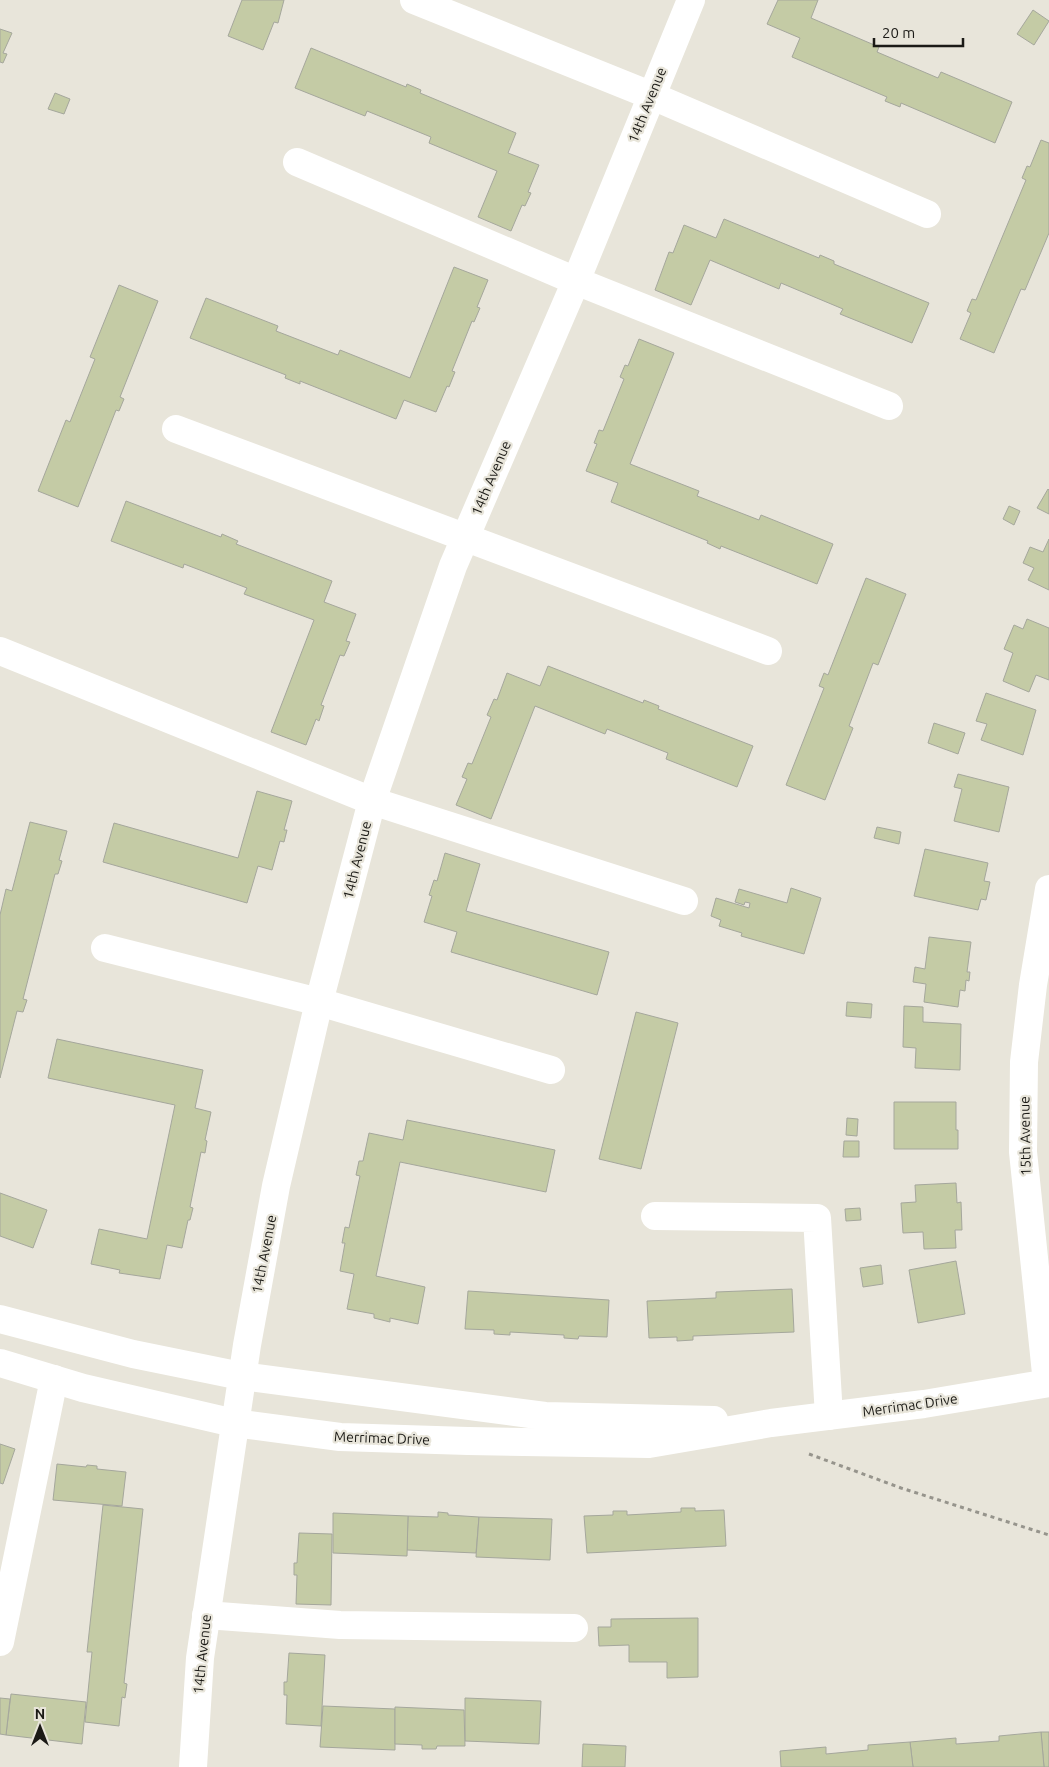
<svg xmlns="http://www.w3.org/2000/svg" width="1049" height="1767" font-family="Ubuntu,sans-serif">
  <rect width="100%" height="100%" fill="#e8e5da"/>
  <!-- building -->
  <g fill="#c4cba5" stroke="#a5a79c">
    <path d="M242,0h42l-6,23 -4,-1 -11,28 -35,-14z"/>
    <path d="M778,0h40l-7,18 68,29 -2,5 61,26 3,-6 71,30 -17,41 -94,-40 -1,4 -15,-6 2,-4 -95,-40 8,-19 -33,-14z"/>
    <path d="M1033,10l16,11 -15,24 -17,-11z"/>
    <path d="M0,29l12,4 -9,20 4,1 -4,9 -3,-1z"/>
    <path d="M311,48l95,39 1,-3 14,6 -1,3 96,40 -8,20 31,12 -11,27 3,1 -6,13 -3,-1 -11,26 -33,-14 19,-46 -68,-28 2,-6 -64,-26 -2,5 -70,-28z"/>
    <path d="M55,93l15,6 -6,15 -16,-5z"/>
    <path d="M1041,140l8,3v90l-24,57 -4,-1 -27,64 -34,-14 11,-26 -4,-2 5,-12 4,1 50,-120 -4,-2 5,-12 3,1z"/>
    <path d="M724,219l95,39 1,-3 14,6v3l95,39 -17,40 -72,-29 3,-5 -62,-26 -2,6 -69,-29 -19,45 -36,-15 14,-38 4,1 11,-28 32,13z"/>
    <path d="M454,267l34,13 -11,27 3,1 -6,14 -2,-1 -20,50 3,1 -6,15 -2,-1 -11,26 -32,-12 -8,19 -96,-38v3l-15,-6 1,-3 -96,-37 16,-40 72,28 -2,5 62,24 2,-5 70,28z"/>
    <path d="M119,285l39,16 -38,96 4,2 -5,12 -3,-1 -38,97 -40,-16 28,-71 4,2 25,-63 -5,-2z"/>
    <path d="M639,339l35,14 -44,111 69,27 -2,5 62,24 2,-5 72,29 -16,40 -96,-38 -1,3 -13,-6 1,-2 -97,-39 7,-19 -32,-12 11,-27 -3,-1 5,-13 4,1 21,-52 -4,-2 5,-12 3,1z"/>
    <path d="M1048,489l1,1v24l-12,-6z"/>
    <path d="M126,501l95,36 1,-3 16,7 -2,3 96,37 -8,21 32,12 -10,27 4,1 -6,14 -4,-1 -19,50 3,1 -5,15 -3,-2 -10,26 -35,-13 43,-112 -70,-26 3,-6 -63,-24 -1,4 -72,-27z"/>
    <path d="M1009,506l11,5 -6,14 -11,-6z"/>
    <path d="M1049,539v51l-21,-10 6,-12 -11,-5 7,-16 13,5z"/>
    <path d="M866,578l40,16 -28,71 -5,-2 -24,63 4,2 -28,72 -39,-15 38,-97 -5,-2 5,-13 4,2z"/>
    <path d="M1027,619l22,9v52l-13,-5 -7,17 -26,-11 10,-28 -9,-4 10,-24 9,4z"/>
    <path d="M548,666l95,37 1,-3 15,6 -1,3 95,37 -16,41 -71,-28 2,-6 -61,-24 -2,5 -70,-28 -44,113 -35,-14 11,-26 -5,-2 6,-14 4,1 19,-47 -4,-2 7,-16 3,1 10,-27 33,13z"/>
    <path d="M986,693l50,17 -13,45 -42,-15 6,-16 -11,-3z"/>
    <path d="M934,723l31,10 -7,21 -30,-11z"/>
    <path d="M958,774l51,13 -10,45 -45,-11 8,-32 -8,-2z"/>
    <path d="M257,791l35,10 -8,29h3l-3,12 -4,-1 -8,29 -14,-4 -11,37 -144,-41 11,-39 124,35z"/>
    <path d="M30,822l37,9 -8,29 3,1 -4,13h-3l-32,125 4,1 -4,12 -6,-1 -17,67v-163l6,-26 6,2z"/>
    <path d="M877,827l24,5 -2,12 -25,-6z"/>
    <path d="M925,849l63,14 -4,18 6,1 -4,18 -5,-1 -3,11 -64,-14z"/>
    <path d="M445,853l35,11 -14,47 143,41 -12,43 -146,-43 6,-20 -33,-10 8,-26 -3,-1 5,-15 3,1z"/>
    <path d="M791,888l30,10 -17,56 -63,-18 1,-3 -23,-7 2,-6 -10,-4 5,-18 33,10 1,-5 -5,-1 -1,3 -9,-3 4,-13 48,14z"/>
    <path d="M929,937l42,5 -4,30h3l-1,9 -3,-1 -1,11 -5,-1 -2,17 -34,-5 2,-18 -13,-2 2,-15 10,2z"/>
    <path d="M847,1002l25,2 -1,14 -25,-2z"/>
    <path d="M904,1006l19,1v15l38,2 -1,46 -45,-2 1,-20 -13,-1z"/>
    <path d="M636,1012l42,11 -37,146 -42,-10z"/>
    <path d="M57,1039l146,31 -8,38 16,4 -6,28 2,1 -2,12 -4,-1 -11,55 3,1 -3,12h-2l-6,28 -15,-3 -7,34 -41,-6 1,-3 -29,-6 8,-35 48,10 28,-134 -127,-27z"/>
    <path d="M894,1102h62v28h2v19h-64z"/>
    <path d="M847,1118l11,1 -1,17 -11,-1z"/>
    <path d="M407,1120l148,30 -9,42 -146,-30 -24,114 49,11 -7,37 -28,-6v4l-16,-4v-4l-27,-5 7,-35 -14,-3 5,-28h-3l3,-16 4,1 11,-52 -4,-1 3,-14h4l6,-28 34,7z"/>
    <path d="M844,1141h15v16h-16z"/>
    <path d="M956,1183l1,20 4,-1 1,28h-7l1,18 -32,1 -1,-17 -20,1 -2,-30 15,-1 -1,-17z"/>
    <path d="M0,1193l47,17 -14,38 -33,-12z"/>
    <path d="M860,1208l1,12 -15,1 -1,-12z"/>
    <path d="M956,1261l9,53 -47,9 -9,-53z"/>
    <path d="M881,1265l2,19 -20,3 -3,-19z"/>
    <path d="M792,1289l2,43 -101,4v4l-16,1v-4l-28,1 -2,-37 69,-3v-6z"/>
    <path d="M468,1291l141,9 -2,37 -28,-1 -1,3 -14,-1v-3l-54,-3v3l-16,-1v-4l-29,-1z"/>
    <path d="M0,1444l15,5 -12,35 -3,-1z"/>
    <path d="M57,1464l29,3 1,-2 10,1v3l29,3 -4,34 -69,-6z"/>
    <path d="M103,1505l40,4 -19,174 3,1 -2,14 -3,-1 -3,29 -34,-4 7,-70h-5z"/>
    <path d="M681,1508h14v3l29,-1 2,36 -139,7 -3,-37 29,-1v-4h14v4l54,-3z"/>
    <path d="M438,1512l10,1v2l31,2 -3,36 -69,-3 1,-34 30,1z"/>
    <path d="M333,1513l75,3 -1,40 -74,-3z"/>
    <path d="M479,1517l73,2 -2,41 -74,-3z"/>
    <path d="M299,1533l33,1 -1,71 -35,-1 1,-29h-3v-12h3z"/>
    <path d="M698,1618v59l-31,1v-16h-38v-17l-30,1 -1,-19h13v-8z"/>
    <path d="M289,1653l36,2 -4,71 -35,-2 1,-29h-3v-13h3z"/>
    <path d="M11,1694l75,8 -4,42 -76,-9z"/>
    <path d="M0,1698l10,1 -4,36 -6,-1z"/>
    <path d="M465,1698l76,3 -2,43 -74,-3z"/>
    <path d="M323,1706l72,3v41l-75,-3z"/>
    <path d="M395,1707l69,3 1,36h-28l-1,3h-14v-4l-27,-1z"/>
    <path d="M1041,1732h8v35h-5z"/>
    <path d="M1041,1732l3,35h-131l-3,-25 46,-4v6l43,-3v-5z"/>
    <path d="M910,1742l3,25h-132l-1,-16 46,-4v7l42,-4v-5z"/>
    <path d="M583,1744l43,2 -1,21h-43z"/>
  </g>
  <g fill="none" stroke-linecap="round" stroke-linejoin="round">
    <!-- path -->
    <path stroke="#96948c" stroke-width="3" stroke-dasharray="4 4" stroke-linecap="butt" d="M809,1454l92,34 148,47"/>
    <!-- minor -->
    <g stroke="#fff" stroke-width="28">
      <path d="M414,0l236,95 277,119"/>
      <path d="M297,162l279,119 313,125"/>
      <path d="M176,429l592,222"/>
      <path d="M0,651l372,150 312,100"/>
      <path d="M105,948l214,54 232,68"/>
      <path d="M655,1216l162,2 12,198"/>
      <path d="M0,1319l133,35 108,22 304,40 169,4"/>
      <path d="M0,1363l83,25 151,35 106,14 128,4 181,3 122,-21 153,-19 125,-21"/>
      <path d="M1047,1383l-24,-231 1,-90 9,-77 16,-96"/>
      <path d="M206,1615l134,10 234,3"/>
      <path d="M0,1642l54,-263"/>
      <path d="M193,1767l7,-109 47,-313 29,-159 43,-184 53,-201 81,-235 123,-285 115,-281"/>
    </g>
  </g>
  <g text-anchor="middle" stroke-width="4.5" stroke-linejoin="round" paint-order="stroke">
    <!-- street labels -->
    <g font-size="14" fill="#1b1a16" stroke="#e8e5da">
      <text transform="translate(647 105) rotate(-68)" y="5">14th Avenue</text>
      <text transform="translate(491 478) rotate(-67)" y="5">14th Avenue</text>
      <text transform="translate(357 860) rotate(-76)" y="5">14th Avenue</text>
      <text transform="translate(1025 1136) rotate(-91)" y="5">15th Avenue</text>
      <text transform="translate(264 1254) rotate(-79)" y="5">14th Avenue</text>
      <text transform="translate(910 1405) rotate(-8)" y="5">Merrimac Drive</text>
      <text transform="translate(382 1438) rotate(2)" y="5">Merrimac Drive</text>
      <text transform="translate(202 1654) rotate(-84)" y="5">14th Avenue</text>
    </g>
  </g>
  <!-- north arrow -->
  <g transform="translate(40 1727)" stroke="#e8e5da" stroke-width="4" paint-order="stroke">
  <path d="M0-4L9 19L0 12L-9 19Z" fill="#1b1a16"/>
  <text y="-8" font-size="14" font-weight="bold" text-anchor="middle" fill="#1b1a16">N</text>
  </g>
  <!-- scale -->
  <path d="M874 38v8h89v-8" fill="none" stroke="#1b1a16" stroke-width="2.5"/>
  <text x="882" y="38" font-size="15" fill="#1b1a16" stroke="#e8e5da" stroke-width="4" paint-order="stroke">20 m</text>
</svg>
